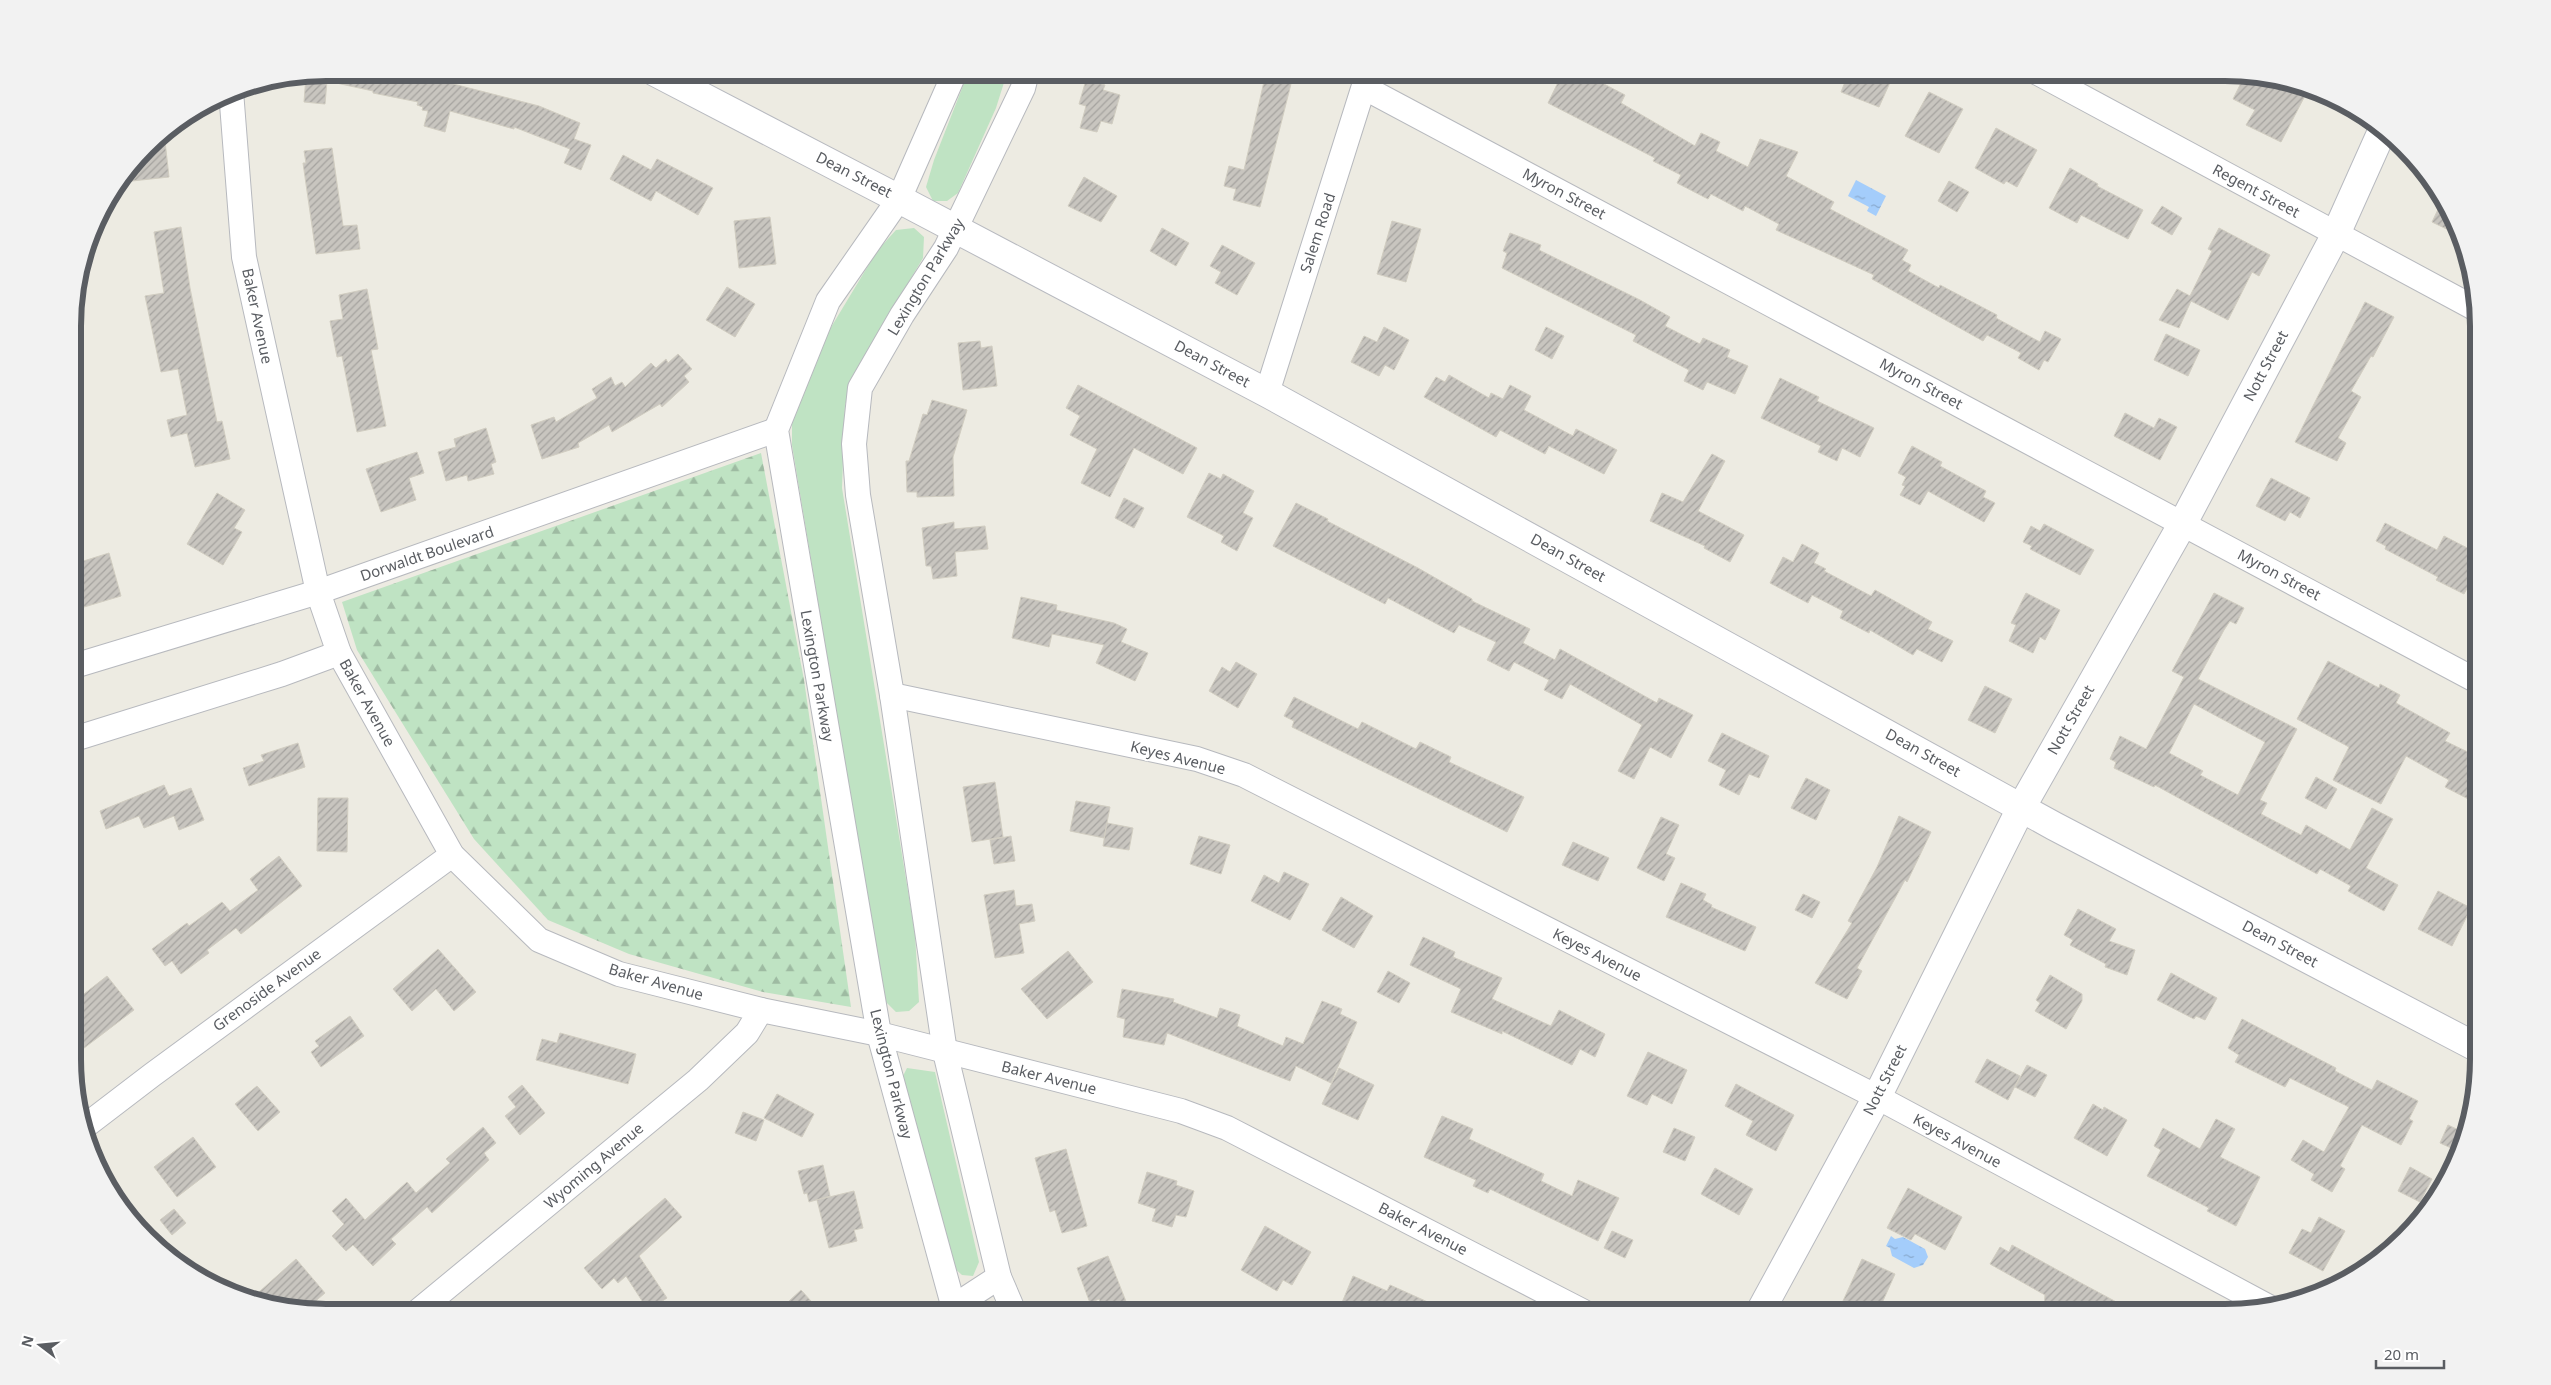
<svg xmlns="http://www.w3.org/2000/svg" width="2551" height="1385" font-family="'Noto Sans',sans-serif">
  <defs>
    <pattern id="forest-firs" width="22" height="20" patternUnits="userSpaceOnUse" patternTransform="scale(1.25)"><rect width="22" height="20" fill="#bfe3c3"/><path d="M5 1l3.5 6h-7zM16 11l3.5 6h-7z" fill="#9ebba2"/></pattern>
    <pattern id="water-ripples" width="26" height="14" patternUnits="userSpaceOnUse" patternTransform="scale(1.25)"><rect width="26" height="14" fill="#a4cdfb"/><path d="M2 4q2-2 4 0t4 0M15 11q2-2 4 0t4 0" fill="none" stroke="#89aacf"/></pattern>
    <pattern id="building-hatch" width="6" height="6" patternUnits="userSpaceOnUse" patternTransform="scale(1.25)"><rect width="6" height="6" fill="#c8c5bf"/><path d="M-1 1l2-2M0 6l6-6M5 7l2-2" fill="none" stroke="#a5a39f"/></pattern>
  </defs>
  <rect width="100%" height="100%" fill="#edebe2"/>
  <!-- green -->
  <g fill="#bfe3c3">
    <path d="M968,73h39l-11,35 -38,85 -11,8h-14l-7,-14 8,-27z"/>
    <path d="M914,228l10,9 -1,21 -63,106 -15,41 -3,83 73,446 4,68 -10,9 -13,1 -12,-12 -92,-555v-35l38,-81 47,-78 19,-21z"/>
    <path d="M907,1068l28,4 44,190 -6,14 -11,-1 -10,-9 -50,-188z"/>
  </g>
  <!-- forest -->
  <path fill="url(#forest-firs)" d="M761,453l43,227 47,327 -88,-15 -134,-38 -81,-34 -74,-81 -117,-189 -15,-48z"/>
  <!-- water -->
  <g fill="url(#water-ripples)">
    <path d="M1856,180l30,16 -10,20 -9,-5 2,-4 -21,-11z"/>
    <path d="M1891,1236l4,3 8,-2 22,12 3,8 -5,8 -9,3 -22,-12 -2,-8 -4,-2z"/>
  </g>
  <!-- building -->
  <g fill="url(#building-hatch)" stroke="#d1cdc1" fill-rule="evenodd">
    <path d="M326,72h74l30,6 109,28 41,17 -6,16 17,6 -10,25 -17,-7 6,-14 -56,-22v2l-64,-18 -5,21 -21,-6 4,-15 -6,-1 1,-3 -6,-2 1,-3 -45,-9v-2l-46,-10 -2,23 -21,-2 2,-26z"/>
    <path d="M1270,72h24l-34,135 -27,-7 3,-11 -12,-3 5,-20 15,4 21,-93 4,1z"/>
    <path d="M1563,72h18l44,23 -4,8 74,43 6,-13 19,9 -4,9 32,16 12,-28 38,13 -12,24 48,26 -4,7 78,41 -6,10 9,5 -3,6 31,17 1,-3 57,30 -1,3 44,24 5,-11 16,8 -13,23 -4,-2 -5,10 -21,-12 3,-5 -34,-18 -4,6 -111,-62 2,-4 -98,-45 3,-6 -34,-18 -2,5 -32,-17 -3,5 -31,-16 4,-8 -28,-14 2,-3 -107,-55z"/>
    <path d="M1849,72h29l14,6 -13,29 -38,-15z"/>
    <path d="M2245,75l46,6 18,7 -28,54 -35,-17 9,-15 -22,-11z"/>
    <path d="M1086,80l19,5 -2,5 17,5 -8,29 -11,-3 -4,11 -17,-4 6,-22 -7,-2z"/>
    <path d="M1929,92l34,17 -24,44 -34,-17z"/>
    <path d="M1996,128l41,22 -20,37 -11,-6 -2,3 -29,-16z"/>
    <path d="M164,132l5,45 -46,5 36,-46z"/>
    <path d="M332,148l11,78 14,-1 3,24 -44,5 -13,-91h3l-2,-12z"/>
    <path d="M623,155l28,15 6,-11 56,29 -15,27 -42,-24 -5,10 -41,-22z"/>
    <path d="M2070,168l28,16 -1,2 46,24 -15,29 -47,-24 -4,8 -28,-15z"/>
    <path d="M1084,177l33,19 -16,26 -33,-16z"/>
    <path d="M1949,181l20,11 -12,20 -19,-11z"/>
    <path d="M2443,199l16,30 2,7 -29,-14z"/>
    <path d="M2162,206l20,12 -10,17 -21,-12z"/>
    <path d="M770,217l6,47 -37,4 -5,-47z"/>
    <path d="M1392,221l29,8 -15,53 -29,-8z"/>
    <path d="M181,227l9,61 27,134 5,-1 8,38 -35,8 -8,-34 -16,4 -4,-17 20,-5 -9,-46 -17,3 -16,-76 19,-3 -10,-61z"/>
    <path d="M1162,228l27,15 -13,23 -26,-15z"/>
    <path d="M2219,228l51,27 -11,21 -7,-4 -24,48 -37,-19 -12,27 -20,-8 18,-31 13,7 22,-45 -4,-2z"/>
    <path d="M1510,233l31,12 -2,5 101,50 30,17 -5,9 35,18 3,-6 27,12 -3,7 21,9 -13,28 -28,-12 -4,8 -19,-9 5,-11 -56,-29 3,-6 -134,-67 5,-15 -4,-2z"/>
    <path d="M1222,245l33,18 -18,32 -22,-12 6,-11 -11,-6z"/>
    <path d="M727,287l28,17 -20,33 -29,-17z"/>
    <path d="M367,289l11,60 -7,1 15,76 -29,6 -15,-76 -5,1 -7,-36 13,-2 -4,-24z"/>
    <path d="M2365,302l29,15 -21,40 -2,-1 -20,35 10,6 -23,41 8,5 -9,18 -42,-19z"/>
    <path d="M1384,327l25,13 -15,30 -9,-5 -6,11 -28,-14 13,-26 13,6z"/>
    <path d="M1546,327l18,9 -12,23 -17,-9z"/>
    <path d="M2166,334l34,16 -12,26 -34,-16z"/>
    <path d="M980,341l1,7 11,-2 5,40 -34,4 -5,-47z"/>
    <path d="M678,354l14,15 -8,7 5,6 -27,25 -2,-3 -48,28 -3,-7 -31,18 1,4 -37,12 -11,-34 23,-8 2,5 41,-24 -5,-9 19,-12 4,9 7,-4 3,5 26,-24 5,5 10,-9 2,4z"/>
    <path d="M1449,375l40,23 2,-5 12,6 7,-14 21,11 -7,14 49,26 3,-7 41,21 -13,24 -55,-28 -4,8 -45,-24 -4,7 -72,-40 12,-20 9,5z"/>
    <path d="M1780,378l39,19 -2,4 57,27 -14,29 -18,-9 -5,13 -19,-9 3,-6 -60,-28z"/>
    <path d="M1078,385l119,63 -14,26 -49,-26 -24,49 -29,-14 16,-34 -27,-14 10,-19 -14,-8z"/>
    <path d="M932,400l35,10 -14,47 1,39 -37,1v-5h-10l-1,-31h3l14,-47 4,1z"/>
    <path d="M2125,413l29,15 5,-10 18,9 -17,33 -46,-24z"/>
    <path d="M486,428l10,34 -5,2 3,10 -26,7 -1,-6 -21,6 -8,-29 18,-5 -2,-8z"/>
    <path d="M1912,446l30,16 -2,4 46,25 -3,6 12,6 -11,19 -56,-31 -8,14 -20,-10 5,-9 -3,-1 4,-8 -8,-4z"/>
    <path d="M417,452l7,21 -15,5 7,22 -35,12 -15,-43z"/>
    <path d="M1712,454l13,7 -27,50 46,24 -14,27 -26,-14 1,-2 -55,-25 12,-28 21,9z"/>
    <path d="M1209,473l12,6 2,-5 31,17 -11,22 10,5 -16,33 -16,-9 3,-6 -37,-19z"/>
    <path d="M2271,478l39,20 -10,20 -10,-6 -5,9 -29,-15z"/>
    <path d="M217,493l28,17 -11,18 8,4 -19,33 -36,-21z"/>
    <path d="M1124,498l20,10 -10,20 -19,-10z"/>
    <path d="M1296,503l32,16 -1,2 91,47 54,31v2l58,28 -7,14 32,17 5,-11 97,54 2,-5 34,17 -22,43 -21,-11 -16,32 -16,-8 24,-46 -72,-41 -8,15 -18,-9 5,-10 -35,-18 -5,9 -22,-11 9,-18 -37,-17 -5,8 -66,-35 -3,6 -112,-58z"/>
    <path d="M954,522v7l31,-3 3,23 -33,3 2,24 -24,3 -2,-13h-5l-4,-38z"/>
    <path d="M2385,523l52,27 7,-14 33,17v17l-13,24 -28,-14 2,-3 -53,-28 1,-3 -10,-5z"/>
    <path d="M2044,524l50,26 -14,25 -50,-26 2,-3 -9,-4 8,-16 9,5z"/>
    <path d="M1802,544l17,9 -5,10 12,6 -2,2 47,25 4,-6 57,32 -4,7 25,12 -11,21 -25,-13 -4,6 -43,-25 -1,3 -29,-15 3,-7 -31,-16 -4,8 -38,-20 13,-26 10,5z"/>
    <path d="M109,553l12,43 -47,14v-46z"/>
    <path d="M2026,593l34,17 -15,30 -5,-3 -7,16 -24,-12 7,-16 -5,-2z"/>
    <path d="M2214,593l30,15 -8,16 -6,-3 -6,9 -26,49 99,50 -37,71 7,3 -6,11 40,21 5,-10 44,25 22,-42 21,11 -27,49 32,17 -14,26 -36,-20 3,-5 -31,-17 -3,5 -162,-89 -1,2 -40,-19 2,-6 -6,-3 10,-23 26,13 38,-72 -12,-6zM2194,704l71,38 -27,53 -38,-20 3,-4 -34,-18z"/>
    <path d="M1021,597l36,8 -1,5 58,13 13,6 -6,13 27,11 -13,28 -39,-18 8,-18 -52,-11 -3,13 -37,-9z"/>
    <path d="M2328,661l51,27 1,-4 20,11 -4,8 54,30 -5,8 33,16v47l-33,-17 4,-7 -43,-24 -25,48 -48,-24 16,-33 -52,-28z"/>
    <path d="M1236,662l21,12 -19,34 -29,-17 13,-24 8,5z"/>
    <path d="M1985,686l27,13 -17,34 -27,-13z"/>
    <path d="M1294,697l64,32 4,-7 54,27 4,-7 31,15 -2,5 75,35 -17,35 -215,-105 2,-6 -10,-5z"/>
    <path d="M1722,733l47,23 -10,22 -10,-4 -10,21 -20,-10 7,-15 -18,-9z"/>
    <path d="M298,743l7,24 -56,19 -6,-18 21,-7 -3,-6z"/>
    <path d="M2316,777l21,12 -11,20 -21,-11z"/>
    <path d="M1806,778l24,12 -14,30 -25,-12z"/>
    <path d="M995,782l8,55 -31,5 -9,-55z"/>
    <path d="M164,785l5,11 22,-8 13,32 -25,10 -5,-14 -30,12 -5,-12 -33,13 -6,-18z"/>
    <path d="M318,798h30l-1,54 -30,-1z"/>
    <path d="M1076,801l34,6 -6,31 -34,-7z"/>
    <path d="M1899,816l32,16 -24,50 -2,-2 -48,88 5,3 -15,28 -32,-16 37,-60 -4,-2 29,-54z"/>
    <path d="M1661,817l18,8 -13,29 9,4 -11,23 -27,-13z"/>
    <path d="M1107,823l26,5 -4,22 -26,-4z"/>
    <path d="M1011,836l4,25 -21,3 -4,-24z"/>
    <path d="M1199,836l31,9 -9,29 -31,-10z"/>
    <path d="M1573,842l36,16 -11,23 -36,-16z"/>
    <path d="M279,856l23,30 -61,48 -5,-6 -29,22 2,3 -28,21 -9,-13 -7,5 -13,-17 35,-26 2,3 33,-24 8,9 28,-21 -8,-11z"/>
    <path d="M1284,872l25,12 -19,36 -39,-19 13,-26 15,8z"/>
    <path d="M1681,883l25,11 -3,6 9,5 -1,2 45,20 -11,24 -79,-34z"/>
    <path d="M1014,890l2,16 16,-2 3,17 -16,3 5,29 -29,5 -11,-63z"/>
    <path d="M2438,891l33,17 -19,38 -34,-17z"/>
    <path d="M1803,894l17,8 -8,16 -17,-8z"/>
    <path d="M1341,897l32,19 -19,32 -32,-18z"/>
    <path d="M2078,909l38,20 -7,12 26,9 -8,25 -22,-8 1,-3 -36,-19 3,-5 -9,-5z"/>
    <path d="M1423,937l32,15 -2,5 49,21 -10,21 59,27 8,-16 46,24 -10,23 -15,-8 -8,16 -70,-34v3l-51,-22 10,-23 -51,-24z"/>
    <path d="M438,949l38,43 -22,19 -18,-22 -24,22 -19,-22z"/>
    <path d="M1068,951l25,31 -46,37 -26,-30z"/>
    <path d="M1388,971l22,12 -11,20 -22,-11z"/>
    <path d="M2171,973l46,25 -12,22 -9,-4 -2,3 -37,-19z"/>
    <path d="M2050,975l32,19v7l-16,28 -31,-18 5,-8 -4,-3z"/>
    <path d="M107,976l27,34 -59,45v-54z"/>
    <path d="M1122,989l52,10 -1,3 44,16 3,-10 20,7 -3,11 46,20 3,-9 17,7 19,-43 20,8 -2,5 17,8 -26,61 -35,-17 -6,15 -123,-48 -3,12 -41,-8 2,-18 -8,-2z"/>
    <path d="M350,1016l14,20 -43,31 -10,-15 8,-6 -4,-5z"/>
    <path d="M2242,1019l94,49 -1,3 37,19 5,-10 41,21 -9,18 4,2 -12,24 -39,-20 -22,41 5,3 -13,23 -21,-12 3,-6 -23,-14 12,-20 21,12 25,-45 -59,-29 -5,9 -50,-25 4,-7 -11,-7z"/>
    <path d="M560,1033l76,21 -8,30 -92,-24 6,-21 15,4z"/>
    <path d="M1648,1052l39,18 -15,34 -20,-10 -5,11 -20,-9z"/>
    <path d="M1987,1059l33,17 -12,24 -33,-18z"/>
    <path d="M2027,1065l20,10 -12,22 -20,-10z"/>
    <path d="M1339,1068l35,17 -16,35 -36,-16z"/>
    <path d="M1736,1084l58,31 -18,36 -30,-16 7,-14 -28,-15z"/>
    <path d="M522,1085l23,28 -25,22 -15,-19 11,-9 -8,-10z"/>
    <path d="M257,1086l23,26 -22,19 -23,-27z"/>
    <path d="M777,1094l37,20 -12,23 -38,-19z"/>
    <path d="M2093,1104l10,6 1,-3 23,13 -20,36 -33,-18z"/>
    <path d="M743,1112l21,8 -8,21 -21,-8z"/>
    <path d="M1442,1116l31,13 -4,10 75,35 -3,7 31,15 6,-16 41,18 -21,43 -108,-52 -2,4 -15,-7 3,-6 -52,-23z"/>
    <path d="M2216,1119l19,10 -15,28 40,20 -24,49 -29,-15 2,-3 -62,-32 14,-26 -7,-4 9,-18 37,21z"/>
    <path d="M2448,1125l19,9 -7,18 -20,-9z"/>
    <path d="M483,1127l13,16 -12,10 5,7 -57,53 -5,-6 -36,32 5,5 -23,22 -20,-21 -7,6 -14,-15 12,-12 -12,-13 14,-13 19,22 42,-38 9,11 34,-30 -4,-4z"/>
    <path d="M1674,1128l21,9 -10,24 -22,-9z"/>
    <path d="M193,1137l23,30 -39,30 -23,-30z"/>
    <path d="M1066,1149l21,77 -25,7 -7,-23 -5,2 -15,-54z"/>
    <path d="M823,1165l7,31 -21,6 -2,-9 -3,1 -6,-23z"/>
    <path d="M2410,1167l22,12 -12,23 -22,-11z"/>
    <path d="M1715,1168l38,21 -14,26 -38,-21z"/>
    <path d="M1147,1172l30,9 -1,4 18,6 -8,26 -10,-2 -4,12 -20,-6 4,-12 -18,-6z"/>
    <path d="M1908,1188l54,29 -17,33 -30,-16 -4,6 -24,-12z"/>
    <path d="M854,1191l9,37 -9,2 3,11 -28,7 -12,-48z"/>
    <path d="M665,1198l17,19 -43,39 28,42 -19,12 -22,-34 -8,7 -4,-5 -12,11 -18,-21z"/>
    <path d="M174,1209l12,14 -14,12 -12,-15z"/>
    <path d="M2319,1217l26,14 -22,40 -34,-18 13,-24 9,4z"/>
    <path d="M1265,1226l46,26 -19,33 -9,-5 -6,11 -36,-21z"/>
    <path d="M1612,1231l21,9 -8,18 -21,-10z"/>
    <path d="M2012,1245l69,38 54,29h-91l1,-17 -55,-31 10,-17 9,5z"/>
    <path d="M1108,1256l19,48 -23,8 -5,-13 -9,4 -13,-35z"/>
    <path d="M296,1259l29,34 -20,17 -45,-6 -10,-4z"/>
    <path d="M1862,1259l33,15 -17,38h-40z"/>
    <path d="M1353,1276l34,15 3,-6 60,27h-94l-15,-7z"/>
    <path d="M801,1290l20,22h-44z"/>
  </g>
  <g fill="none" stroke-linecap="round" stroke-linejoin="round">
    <!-- street casing -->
    <g stroke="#b7b9be" stroke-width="26">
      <g id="street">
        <path d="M955,72l-56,127 -71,102 -52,129 103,604 76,278"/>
        <path d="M2036,72l440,237"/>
        <path d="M1365,88l1112,593"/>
        <path d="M231,91l13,166 74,335 21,61 113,202 87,85 80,34 142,36 118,24 302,77 46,17 357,184"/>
        <path d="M1267,393l101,-320"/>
        <path d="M74,666l244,-74 458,-162"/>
        <path d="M892,695l305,64 47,16 633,322 392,210"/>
        <path d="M74,739l208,-65 57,-21"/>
        <path d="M84,1127l68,-52 300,-220"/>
        <path d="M417,1312l281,-232 49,-47 14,-23"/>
        <path d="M949,1312l4,-5 46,-30"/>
        <path d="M1014,1312l-15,-35 -54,-225 -53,-357 -34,-200 -4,-51 6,-56 42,-73 44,-67 77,-160 4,-16"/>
      </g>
    </g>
    <!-- secondary casing -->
    <g stroke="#b8bac0" stroke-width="30">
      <g id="secondary">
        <path d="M655,72l244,127 368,194 787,433 424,222"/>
        <path d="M1760,1312l117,-215 144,-289 162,-285 153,-289 47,-105"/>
      </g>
    </g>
    <!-- street -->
    <use href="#street" stroke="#fff" stroke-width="24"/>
    <!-- secondary -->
    <use href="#secondary" stroke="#fff" stroke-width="28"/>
  </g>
  <g text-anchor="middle" stroke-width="4" stroke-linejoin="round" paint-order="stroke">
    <!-- street labels -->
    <g font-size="15" fill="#5a5d62" stroke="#fff">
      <text transform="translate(854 175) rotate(27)" y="5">Dean Street</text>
      <text transform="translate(2256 191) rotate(28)" y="5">Regent Street</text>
      <text transform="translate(1564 194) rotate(28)" y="5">Myron Street</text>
      <text transform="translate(1318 233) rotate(-72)" y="5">Salem Road</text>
      <text transform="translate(926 277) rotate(-59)" y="5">Lexington Parkway</text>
      <text transform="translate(257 316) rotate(78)" y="5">Baker Avenue</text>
      <text transform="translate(1212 364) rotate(28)" y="5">Dean Street</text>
      <text transform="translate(2266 366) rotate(-62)" y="5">Nott Street</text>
      <text transform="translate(1921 384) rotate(28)" y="5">Myron Street</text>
      <text transform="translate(427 554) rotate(-19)" y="5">Dorwaldt Boulevard</text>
      <text transform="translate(1568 558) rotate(29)" y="5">Dean Street</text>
      <text transform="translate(2279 575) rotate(28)" y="5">Myron Street</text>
      <text transform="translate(817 676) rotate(80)" y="5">Lexington Parkway</text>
      <text transform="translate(367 703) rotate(61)" y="5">Baker Avenue</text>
      <text transform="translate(2071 720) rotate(-60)" y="5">Nott Street</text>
      <text transform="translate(1923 753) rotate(29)" y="5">Dean Street</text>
      <text transform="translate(1178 758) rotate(14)" y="5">Keyes Avenue</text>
      <text transform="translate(2280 944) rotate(28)" y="5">Dean Street</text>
      <text transform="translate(1597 955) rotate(27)" y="5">Keyes Avenue</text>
      <text transform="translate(656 982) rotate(16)" y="5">Baker Avenue</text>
      <text transform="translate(267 990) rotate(-36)" y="5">Grenoside Avenue</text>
      <text transform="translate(891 1074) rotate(76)" y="5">Lexington Parkway</text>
      <text transform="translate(1049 1078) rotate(14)" y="5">Baker Avenue</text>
      <text transform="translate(1885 1080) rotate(-63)" y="5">Nott Street</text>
      <text transform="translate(1957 1141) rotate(28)" y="5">Keyes Avenue</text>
      <text transform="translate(594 1166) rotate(-40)" y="5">Wyoming Avenue</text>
      <text transform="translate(1423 1229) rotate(27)" y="5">Baker Avenue</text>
    </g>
  </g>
  <!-- crop -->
  <path d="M0 0H2551V1385H0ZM326 81H2225A245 245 0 0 1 2470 326V1059A245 245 0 0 1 2225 1304H326A245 245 0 0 1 81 1059V326A245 245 0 0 1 326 81Z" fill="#f2f2f2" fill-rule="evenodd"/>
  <path fill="none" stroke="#5a5d62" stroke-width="6" d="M326 81H2225A245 245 0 0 1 2470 326V1059A245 245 0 0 1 2225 1304H326A245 245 0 0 1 81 1059V326A245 245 0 0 1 326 81Z"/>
  <!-- north arrow -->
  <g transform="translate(40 1345) rotate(286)" stroke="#ffffff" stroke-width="4" paint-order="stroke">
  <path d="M0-4L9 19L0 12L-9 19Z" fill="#5a5d62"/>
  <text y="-8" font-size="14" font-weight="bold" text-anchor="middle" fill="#5a5d62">N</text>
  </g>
  <!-- scale -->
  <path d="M2376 1360v8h68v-8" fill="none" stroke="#5a5d62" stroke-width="2.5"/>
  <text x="2384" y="1360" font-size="15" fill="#5a5d62" stroke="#ffffff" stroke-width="4" paint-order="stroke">20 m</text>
</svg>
